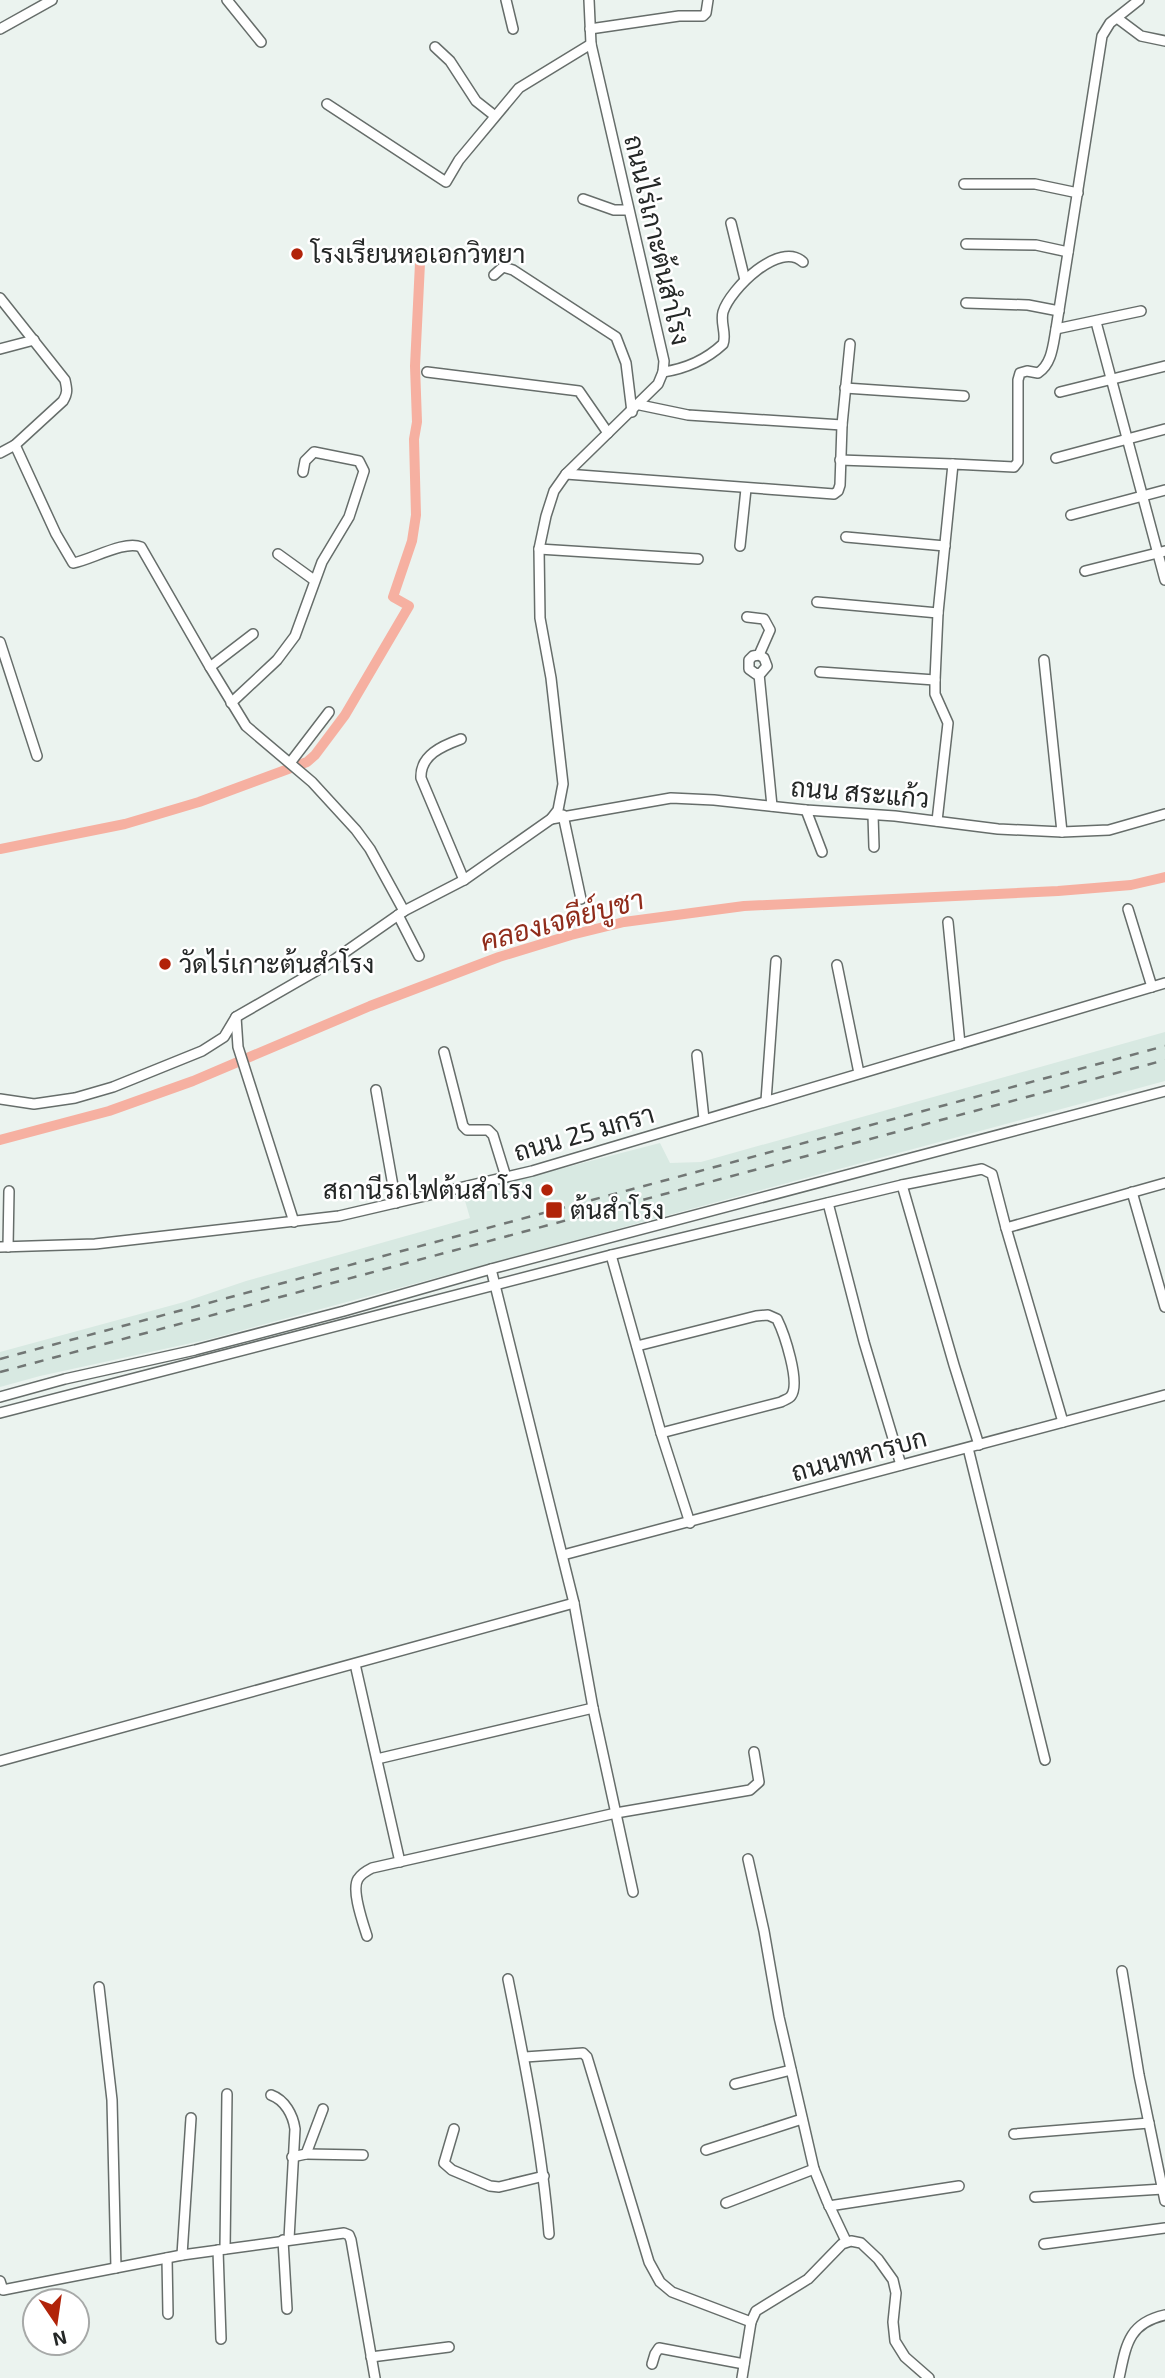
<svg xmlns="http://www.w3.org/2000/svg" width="1165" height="2378" font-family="'Exo 2',Sarabun,sans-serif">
  <rect width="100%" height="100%" fill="#ebf3ef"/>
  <!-- built -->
  <path fill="#d8e9e2" d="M1165,1032v49l-955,258 -170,37 -40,11v-35l184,-50 62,-21 224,-63 -7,-24 197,-51 10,20 31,-1z"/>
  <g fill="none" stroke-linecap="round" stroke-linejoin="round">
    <!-- canal -->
    <g stroke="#f6b0a1" stroke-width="10">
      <path d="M0,849l125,-25 74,-22 108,-40 8,-7 30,-40 64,-109 -16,-9 19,-56 4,-26 -2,-76 3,-17 -2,-56 5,-103"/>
      <path d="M0,1140l109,-29 84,-30 177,-75 129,-49 72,-22 53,-13 120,-16 314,-15 73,-6 34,-8"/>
    </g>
    <!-- minor casing -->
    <g stroke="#666d6a" stroke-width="12">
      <g id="minor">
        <path d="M227,0l34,42"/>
        <path d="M506,0l7,29"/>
        <path d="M1117,18l24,18 24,5"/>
        <path d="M0,29l52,-29"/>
        <path d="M590,29l89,-13h24l3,-3 2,-13"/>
        <path d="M435,47l15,14 26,40 19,15"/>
        <path d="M327,104l119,78 13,-22 60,-72 72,-44"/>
        <path d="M964,184h71l43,9"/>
        <path d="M583,199l31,11h14"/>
        <path d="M731,223l14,57"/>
        <path d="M966,244l70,1 32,7"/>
        <path d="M494,275l9,-8 10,3 103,67 10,26 6,49"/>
        <path d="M0,298l65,82c2,9 3,13 -2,21l-48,44 -15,8"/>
        <path d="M966,303l62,2 31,6"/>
        <path d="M1096,322l69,258"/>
        <path d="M1056,329l85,-18"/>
        <path d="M0,349l34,-9"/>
        <path d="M427,372l152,19 29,42"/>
        <path d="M663,372c22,-3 44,-13 60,-28 4,-10 -3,-21 0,-32 7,-23 57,-72 80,-50"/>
        <path d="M845,388l119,8"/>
        <path d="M1060,392l105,-26"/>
        <path d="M640,405l48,10 154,10"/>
        <path d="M15,445l41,89 17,29c18,-3 51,-23 68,-16l69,120 36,59 66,56 44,48 14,19 34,62"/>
        <path d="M1056,458l109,-29"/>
        <path d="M840,460l113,4"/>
        <path d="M566,474l268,20 4,-3 2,-6 2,-60 8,-81"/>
        <path d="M1071,515l94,-25"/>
        <path d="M846,537l99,9"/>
        <path d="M740,546l6,-57"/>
        <path d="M539,549l159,10"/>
        <path d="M278,554l36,26"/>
        <path d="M1085,571l80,-20"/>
        <path d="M817,602l121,11"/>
        <path d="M747,617l17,2 6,11 -11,25 -6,1 -4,4v9l7,5 5,-1 6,-7 -3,-8 -5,-3"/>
        <path d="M0,642l37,114"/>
        <path d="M1044,660l18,172"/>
        <path d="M210,667l43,-33"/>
        <path d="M820,672l115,8"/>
        <path d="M759,674l13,132"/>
        <path d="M231,703l46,-43 18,-24 27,-74 27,-45 15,-46 -5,-10 -45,-9 -9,9 -2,11"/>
        <path d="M461,739c-19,7 -41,16 -40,39l43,102"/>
        <path d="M290,763l39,-51"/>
        <path d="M806,810l16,42"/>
        <path d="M563,815l18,84"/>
        <path d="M873,815l1,32"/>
        <path d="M551,819l120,-21 43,2 92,10 89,6 103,13 64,3 47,-2 56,-16"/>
        <path d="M937,821l11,-98 -13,-29v-14l3,-67 15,-149 61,3 4,-5v-82l2,-7 7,-2 11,2c14,-9 15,-28 18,-44l46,-293 8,-13 29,-23"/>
        <path d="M1128,909l24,78"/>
        <path d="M398,915l21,41"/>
        <path d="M948,922l12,122"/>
        <path d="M837,965l22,108"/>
        <path d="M236,1017l2,30 56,175"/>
        <path d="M444,1052l19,74 4,4h21l5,5 13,42"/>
        <path d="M697,1055l7,64"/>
        <path d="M376,1090l20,113"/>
        <path d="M0,1099l34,5 41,-6 38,-11 89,-36 22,-14 12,-20 92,-53 76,-53 60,-31 87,-61 7,-9 5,-26 -12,-106 -11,-60 -1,-69 7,-33 8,-25 12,-17 92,-90 5,-12 1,-11 -73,-317 -2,-44"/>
        <path d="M766,1101l10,-140"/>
        <path d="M902,1185l52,180 25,80"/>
        <path d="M1132,1192l33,115"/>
        <path d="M828,1203l36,139 37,123"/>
        <path d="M1006,1228l57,194"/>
        <path d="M0,1247l95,-3 244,-28 193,-45 633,-188"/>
        <path d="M8,1247l1,-56"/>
        <path d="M611,1255l50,178 29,90"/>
        <path d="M491,1269l83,334 19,105 40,184"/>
        <path d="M637,1346l119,-30 12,-1 9,4c7,14 24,64 14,77 -2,3 -7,4 -10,6l-120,31"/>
        <path d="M0,1397l65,-18 130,-29 149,-39 147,-42 674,-178"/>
        <path d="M0,1413l611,-158 291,-70 80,-16 10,5 14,54 159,-45"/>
        <path d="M968,1448l77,312"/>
        <path d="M563,1555l602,-160"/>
        <path d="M355,1664l45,198"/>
        <path d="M377,1759l216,-51"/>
        <path d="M0,1761l574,-158"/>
        <path d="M748,1859l16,72 15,86 35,152 13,32 19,40"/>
        <path d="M367,1936c-4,-13 -16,-46 -9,-57 3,-5 8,-8 14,-11l244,-55 134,-23 9,-8 -5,-30"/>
        <path d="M1122,1971l17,104 26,126"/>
        <path d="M508,1979c17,85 34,169 41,255"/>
        <path d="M99,1987l13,113 4,168"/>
        <path d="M525,2057l58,-4 4,4 62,205 11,20 12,10 79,30"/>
        <path d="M735,2084l56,-14"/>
        <path d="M271,2095c14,5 22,20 24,34l-6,110"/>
        <path d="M454,2129l-10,34 8,7 38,16 9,1 45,-11"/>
        <path d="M1014,2134l135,-11"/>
        <path d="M706,2150l96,-31"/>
        <path d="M306,2154l57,1"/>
        <path d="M292,2157l14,-3 17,-45"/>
        <path d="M1035,2197l128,-8"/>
        <path d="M726,2203l88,-34"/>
        <path d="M829,2206l130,-20"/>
        <path d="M283,2240l4,69"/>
        <path d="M1044,2244l121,-16"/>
        <path d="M225,2249l2,-155"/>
        <path d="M218,2250l3,89"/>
        <path d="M182,2255l9,-137"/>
        <path d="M167,2258l1,56"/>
        <path d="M0,2281l3,9 5,-1 174,-34 162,-22 5,2 2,5 24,138"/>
        <path d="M371,2357l78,-10"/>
        <path d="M652,2364l3,-10 4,-6 85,16"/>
        <path d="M742,2378l9,-56 5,-11 52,-32 34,-35 9,-3 10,2 17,16 15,21 3,13 -3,29 2,19 10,16 24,21"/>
        <path d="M1119,2378c7,-32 9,-55 46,-63"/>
      </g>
    </g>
    <!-- minor -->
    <use href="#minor" stroke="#fff" stroke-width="9"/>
    <!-- rail -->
    <g stroke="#717674" stroke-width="2.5" stroke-dasharray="9 9" stroke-linecap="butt">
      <path d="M0,1359l1165,-313"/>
      <path d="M0,1372l1165,-312"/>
    </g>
  </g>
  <!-- markers -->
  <g fill="#b12309" stroke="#fff" stroke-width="2.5">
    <circle cx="297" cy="254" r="7"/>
    <circle cx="165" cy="964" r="7"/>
    <circle cx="547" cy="1190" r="7"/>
    <rect x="545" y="1201" width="18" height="18" rx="3.5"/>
  </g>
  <g text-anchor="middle" stroke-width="5" stroke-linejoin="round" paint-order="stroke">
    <!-- street labels -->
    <g font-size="26" fill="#242726" stroke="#fff">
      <text transform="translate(657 240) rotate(77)" y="9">ถนนไร่เกาะต้นสำโรง</text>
      <text transform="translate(860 793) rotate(5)" y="9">ถนน สระแก้ว</text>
      <text transform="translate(584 1133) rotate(-16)" y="9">ถนน 25 มกรา</text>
      <text transform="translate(859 1455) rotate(-15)" y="9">ถนนทหารบก</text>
    </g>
    <!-- poi labels -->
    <g font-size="26" fill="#242726" stroke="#fff" text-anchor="start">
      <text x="311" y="263">โรงเรียนหอเอกวิทยา</text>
      <text x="179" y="973">วัดไร่เกาะต้นสำโรง</text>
      <text x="533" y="1199" text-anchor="end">สถานีรถไฟต้นสำโรง</text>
      <text x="570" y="1219">ต้นสำโรง</text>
    </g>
    <!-- water labels -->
    <g font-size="28" font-style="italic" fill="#902c1b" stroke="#fff">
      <text transform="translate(562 920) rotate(-15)" y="10">คลองเจดีย์บูชา</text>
    </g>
  </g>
  <!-- north arrow -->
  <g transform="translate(56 2322) rotate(167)"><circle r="33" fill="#ffffff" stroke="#a7a9a8" stroke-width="2"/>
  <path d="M0-5L12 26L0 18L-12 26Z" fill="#b12309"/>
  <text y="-10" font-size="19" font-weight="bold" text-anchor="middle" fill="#242726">N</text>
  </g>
</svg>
